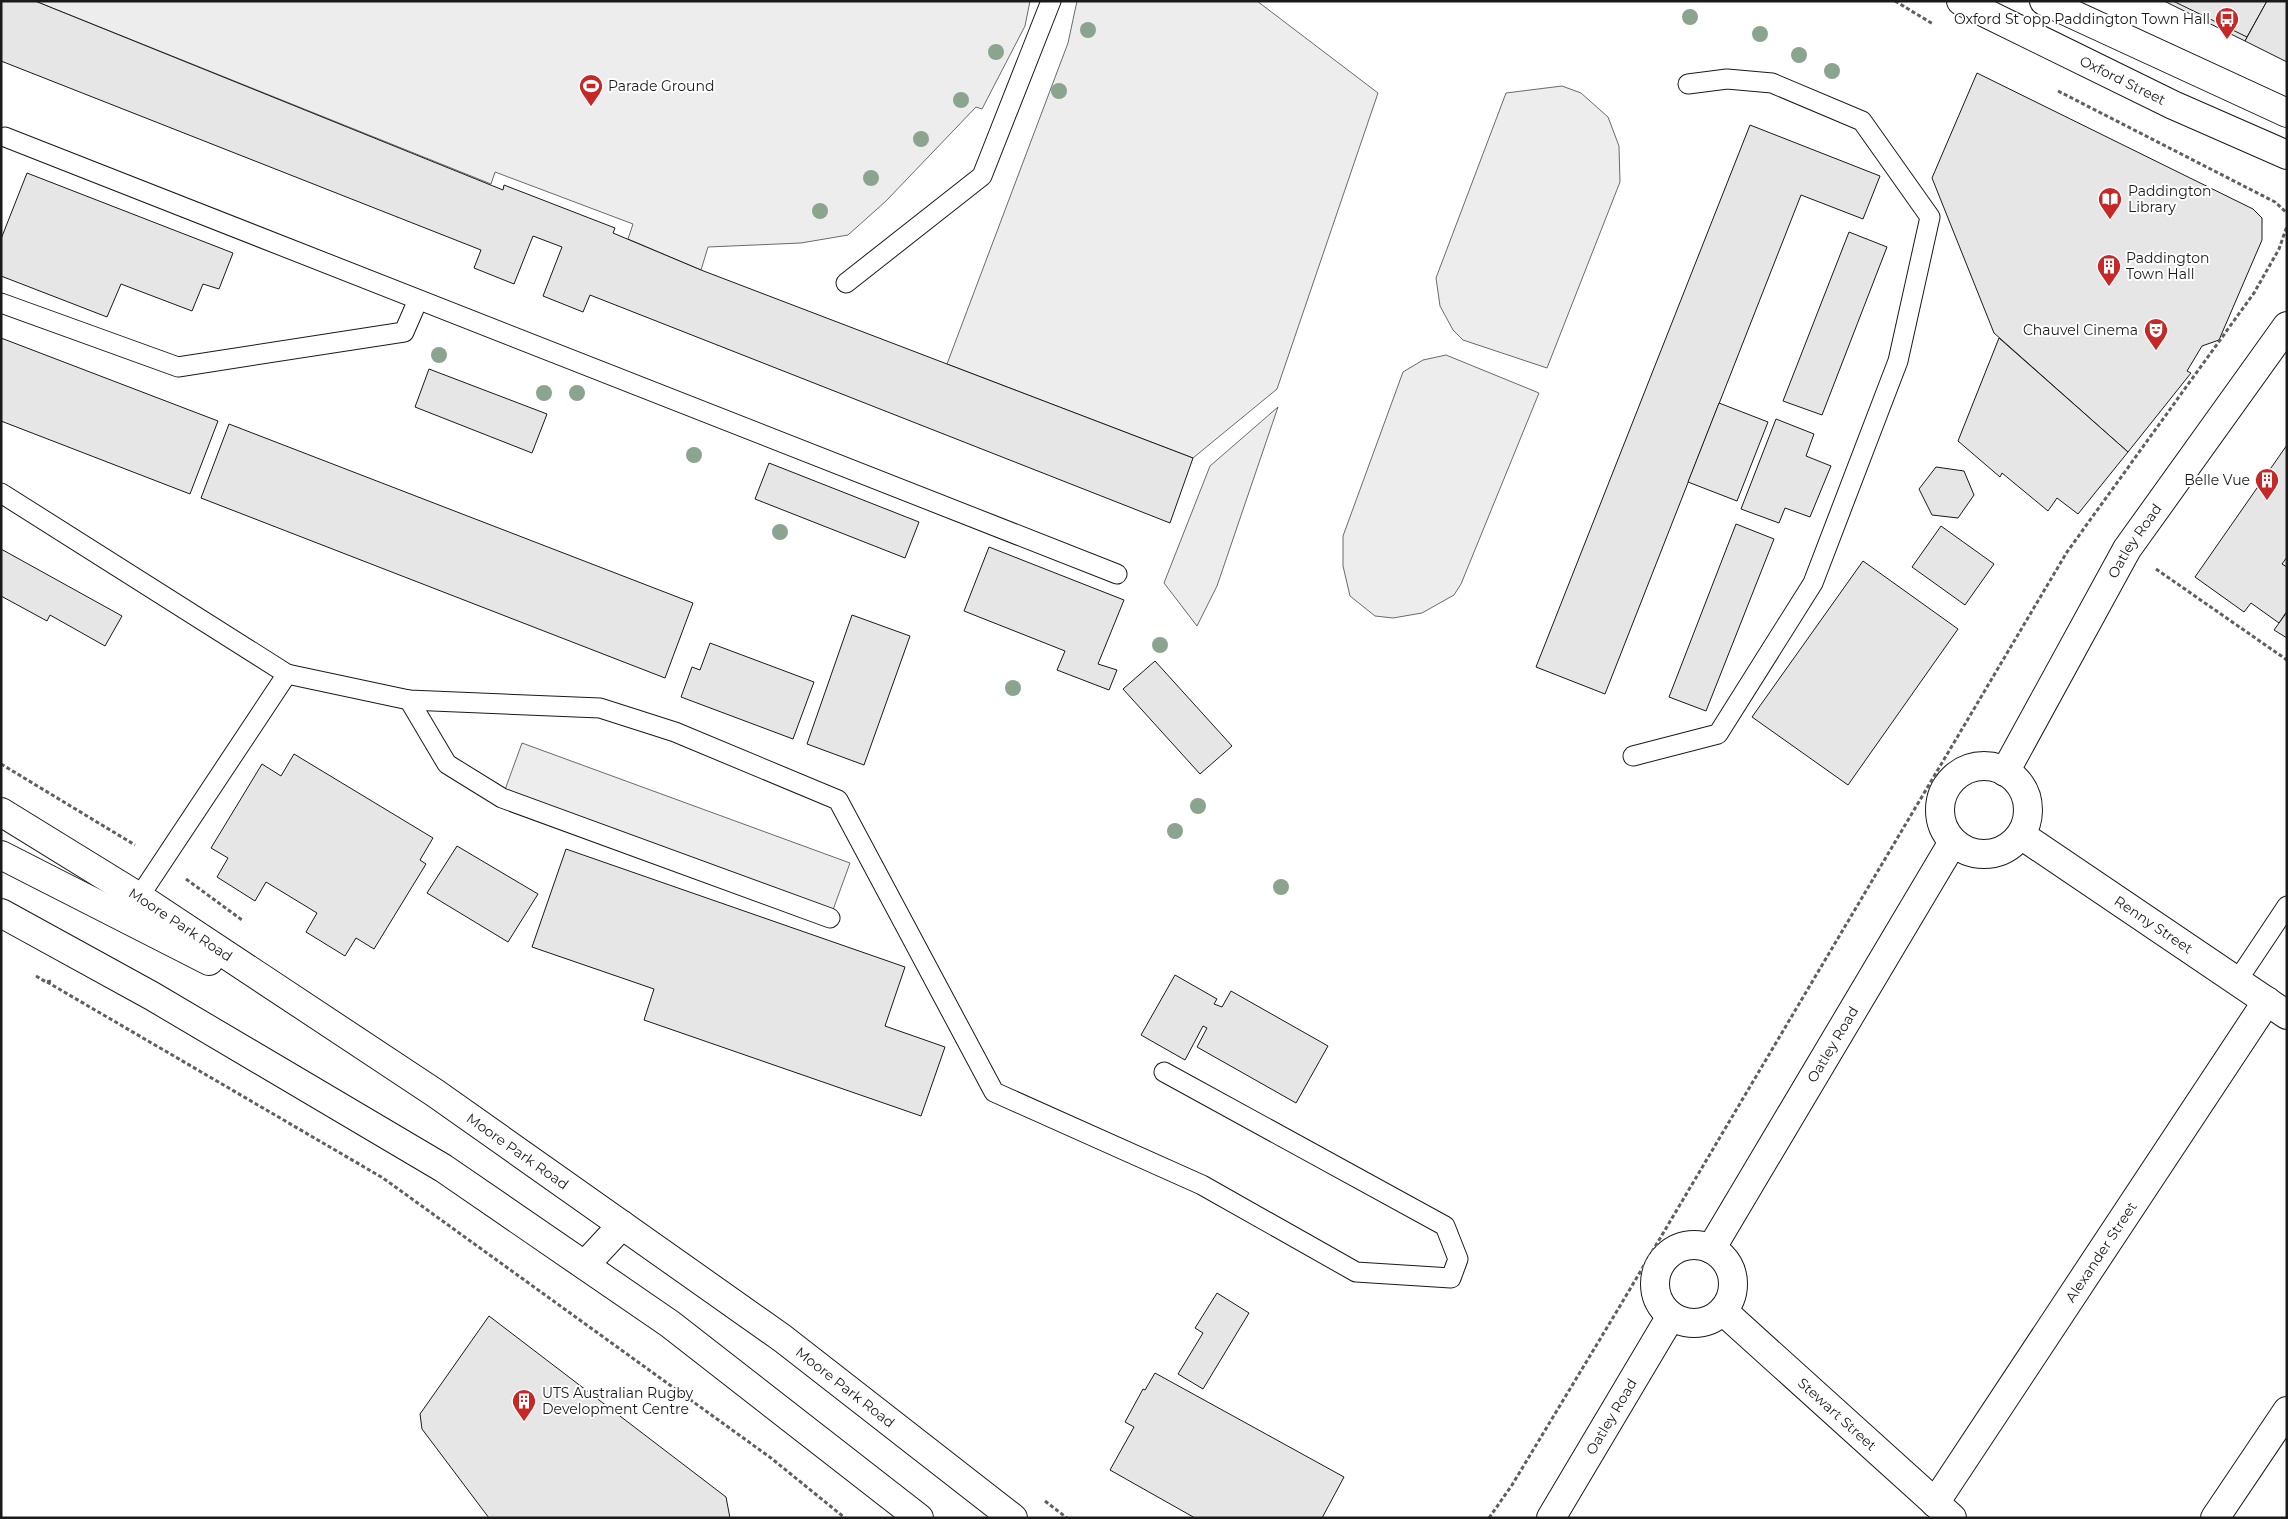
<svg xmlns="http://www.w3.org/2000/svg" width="2288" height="1519" font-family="Montserrat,sans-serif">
  <rect width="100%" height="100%" fill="#fff"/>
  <!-- built -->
  <g fill="#ededed" stroke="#6a6a6a">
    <path d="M35,1h995l-5,25 -43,83 -6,-2 -90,94 -38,34 -47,8 -93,4 -7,23 -73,-31 5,-15 -138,-52 -4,12z"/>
    <path d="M1077,1h180l121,92 -101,296 -84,69 -246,-94 121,-321z"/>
    <path d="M1562,86l19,7 27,24 11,29 1,36 -73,186 -84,-28 -10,-10 -13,-24 -4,-28 70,-185z"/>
    <path d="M1446,355l93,38 -78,191 -7,11 -32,18 -29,5 -18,-2 -25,-20 -7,-30v-30l60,-164 20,-12z"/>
    <path d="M1278,407l-61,179 -20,40 -33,-43 46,-117z"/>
    <path d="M522,743l328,120 -20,55 -328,-120z"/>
  </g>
  <!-- building -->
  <g fill="#e6e6e6" stroke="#1a1a1a">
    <path d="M1,1h34l468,189 1,-5 111,43 -2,5 88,37 492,188 -23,65 -580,-228 -7,17 -40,-16 19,-49 -29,-11 -19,48 -40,-16 7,-18 -480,-189z"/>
    <path d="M2164,1h103l-22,40z"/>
    <path d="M2173,1h94l-20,36z"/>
    <path d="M2267,1h20v61l-42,-21z"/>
    <path d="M1977,73l276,136 9,9v22l-43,100 -17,6 -15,25 4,2 -63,79 -134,-119 -62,-155z"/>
    <path d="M1750,125l130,51 -17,43 -62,-24 -196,499 -69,-27z"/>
    <path d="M27,173l206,80 -14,36 -16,-5 -11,27 -71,-27 -14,33 -106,-41v-37z"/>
    <path d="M1849,232l38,15 -65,168 -39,-14z"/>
    <path d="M1,338l217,83 -28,73 -189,-73z"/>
    <path d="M1999,338l129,114 -50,62 -21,-16 -9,13 -46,-38 -2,4 -42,-36z"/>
    <path d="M429,369l118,45 -15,39 -117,-46z"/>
    <path d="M1719,403l49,19 -31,79 -49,-19z"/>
    <path d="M1776,419l38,15 -8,22 25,10 -21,51 -25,-9 -6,15 -38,-14z"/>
    <path d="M229,424l464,179 -28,75 -464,-180z"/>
    <path d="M2287,445v112l-5,7 5,3v44l-8,12 -28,-20 -7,9 -49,-35z"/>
    <path d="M769,463l150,59 -14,36 -150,-59z"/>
    <path d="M1936,467l28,4 10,24 -16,23 -26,-3 -13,-26z"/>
    <path d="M1736,524l38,15 -68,172 -37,-14z"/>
    <path d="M1941,526l53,38 -29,41 -53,-38z"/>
    <path d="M989,547l135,53 -26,64 19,6 -8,20 -52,-20 8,-19 -101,-40z"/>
    <path d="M1,549l121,67 -17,30 -55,-31 -3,6 -46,-25z"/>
    <path d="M1863,561l95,68 -110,156 -96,-68z"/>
    <path d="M2287,612v26l-13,-8z"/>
    <path d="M852,615l58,21 -46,129 -57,-21z"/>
    <path d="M710,643l104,39 -21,57 -112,-42 11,-30 8,3z"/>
    <path d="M1155,661l77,85 -32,28 -77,-85z"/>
    <path d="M294,754l139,84 -13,22 6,4 -52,85 -18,-11 -11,18 -39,-24 11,-19 -51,-31 -11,19 -38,-24 11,-19 -17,-10 51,-84 19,12z"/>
    <path d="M457,846l81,48 -30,48 -81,-49z"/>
    <path d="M566,849l339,118 -20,59 60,21 -24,69 -277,-96 10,-31 -122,-42z"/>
    <path d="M1175,975l42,24 -3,5 8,3 9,-16 97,55 -32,57 -99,-56 10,-19 -4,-2 -18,34 -44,-25z"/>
    <path d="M1217,1293l32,20 -46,76 -25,-15 25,-41 -8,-5z"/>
    <path d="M489,1316l237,181 4,21h-241l-67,-89 -2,-15z"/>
    <path d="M1155,1373l189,104 -22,41h-127l-85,-48 24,-43 -9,-5 18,-33 2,1z"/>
  </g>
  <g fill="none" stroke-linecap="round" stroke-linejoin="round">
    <!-- lane casing -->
    <g stroke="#1a1a1a" stroke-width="21">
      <g id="lane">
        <path d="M5,137l1112,437"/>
        <path d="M846,283l136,-107 69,-175"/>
        <path d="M1,303l177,64 226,-35 14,-32"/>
        <path d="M1,493l286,181"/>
        <path d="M409,700l38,64 55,34 328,120"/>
        <path d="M1633,756l85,-22 95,-151 85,-222 32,-144 -68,-96 -90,-38 -45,-4 -39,5"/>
        <path d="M139,897l148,-223 122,26 191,8 75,24 163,68 156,292 208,93 154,87 95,6 7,-19 -13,-33 -281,-154"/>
        <path d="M2237,981l50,-75"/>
      </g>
    </g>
    <!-- street casing -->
    <g stroke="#1a1a1a" stroke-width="30">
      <g id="street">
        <circle cx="1984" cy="810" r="44"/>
        <path id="s1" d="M2005,772l122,-223 160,-223"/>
        <path id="s2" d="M2021,835l266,180"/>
        <circle cx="1694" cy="1284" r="39"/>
        <path id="s3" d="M1711,1249l242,-407"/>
        <path id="s4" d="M1723,1311l229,207"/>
        <path id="s5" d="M1935,1503l332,-502"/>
        <path id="s6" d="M1551,1518l120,-202"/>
        <path d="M2215,1518l72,-107"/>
      </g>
    </g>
    <!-- secondary casing -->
    <g stroke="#1a1a1a" stroke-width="30">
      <g id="secondary">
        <path id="s7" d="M1,812l138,85 296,196 347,245 231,180"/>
        <path d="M1,855l208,106"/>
        <path d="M1,913l151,83 291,172 227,156 249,194"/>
        <path d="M585,1265l37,-40"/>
      </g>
    </g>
    <!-- primary casing -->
    <g stroke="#1a1a1a" stroke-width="30">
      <g id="primary">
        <path id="s8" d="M1961,1l212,104 114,50"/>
        <path d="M2044,1l243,112"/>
      </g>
    </g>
    <!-- path -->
    <g stroke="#5f5f5f" stroke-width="3" stroke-dasharray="4 2.5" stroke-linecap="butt">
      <path d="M1895,1l38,23"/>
      <path d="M2058,91l217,111 12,11"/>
      <path d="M2156,569l131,91"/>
      <path d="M1,764l134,81"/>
      <path d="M186,879l56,41"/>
      <path d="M36,976l10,6 5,-1"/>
      <path d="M47,982l336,196 388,280 74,60"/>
      <path d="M1045,1501l22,17"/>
      <path d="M1489,1518l23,-33 102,-169 453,-764 187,-259 25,-44 8,-23"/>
    </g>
    <!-- lane -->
    <use href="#lane" stroke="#fff" stroke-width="19"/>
    <!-- street -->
    <use href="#street" stroke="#fff" stroke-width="28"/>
    <!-- secondary -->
    <use href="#secondary" stroke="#fff" stroke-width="28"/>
    <!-- primary -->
    <use href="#primary" stroke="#fff" stroke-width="28"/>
  </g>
  <!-- trees -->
  <g fill="#8aa48f">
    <circle cx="1690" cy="17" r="8"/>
    <circle cx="1088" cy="30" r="8"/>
    <circle cx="1760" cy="34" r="8"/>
    <circle cx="996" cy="52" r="8"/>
    <circle cx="1799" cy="55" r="8"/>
    <circle cx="1832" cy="71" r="8"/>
    <circle cx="1059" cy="91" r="8"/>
    <circle cx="961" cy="100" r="8"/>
    <circle cx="921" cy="139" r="8"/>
    <circle cx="871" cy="178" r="8"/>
    <circle cx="820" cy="211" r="8"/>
    <circle cx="439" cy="355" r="8"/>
    <circle cx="544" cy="393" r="8"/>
    <circle cx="577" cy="393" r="8"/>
    <circle cx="694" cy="455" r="8"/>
    <circle cx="780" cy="532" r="8"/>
    <circle cx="1160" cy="645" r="8"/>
    <circle cx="1013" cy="688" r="8"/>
    <circle cx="1198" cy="806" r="8"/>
    <circle cx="1175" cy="831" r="8"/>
    <circle cx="1281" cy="887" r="8"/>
  </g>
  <!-- icons -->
  <defs>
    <g id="bus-pin" transform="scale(1.25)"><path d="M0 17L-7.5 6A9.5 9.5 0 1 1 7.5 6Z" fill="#c62828" stroke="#fff"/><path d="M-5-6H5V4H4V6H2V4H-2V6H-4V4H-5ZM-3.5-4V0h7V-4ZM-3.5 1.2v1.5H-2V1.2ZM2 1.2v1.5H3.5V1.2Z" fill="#fff"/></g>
    <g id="stadium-pin" transform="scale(1.25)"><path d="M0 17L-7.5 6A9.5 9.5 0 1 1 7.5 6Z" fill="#c62828" stroke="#fff"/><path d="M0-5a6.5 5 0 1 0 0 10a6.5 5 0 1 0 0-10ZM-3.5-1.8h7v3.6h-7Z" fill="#fff"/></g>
    <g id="library-pin" transform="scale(1.25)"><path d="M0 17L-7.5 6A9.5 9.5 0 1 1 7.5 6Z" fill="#c62828" stroke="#fff"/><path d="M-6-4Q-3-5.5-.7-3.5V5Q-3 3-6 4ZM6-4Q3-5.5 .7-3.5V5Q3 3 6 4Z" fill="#fff"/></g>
    <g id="building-pin" transform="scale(1.25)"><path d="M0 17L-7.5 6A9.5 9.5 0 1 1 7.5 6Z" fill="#c62828" stroke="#fff"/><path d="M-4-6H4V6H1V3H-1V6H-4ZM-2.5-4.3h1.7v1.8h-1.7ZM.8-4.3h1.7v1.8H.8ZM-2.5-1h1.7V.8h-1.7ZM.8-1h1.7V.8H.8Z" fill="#fff"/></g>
    <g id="theatre-pin" transform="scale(1.25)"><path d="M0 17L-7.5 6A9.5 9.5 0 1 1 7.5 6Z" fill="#c62828" stroke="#fff"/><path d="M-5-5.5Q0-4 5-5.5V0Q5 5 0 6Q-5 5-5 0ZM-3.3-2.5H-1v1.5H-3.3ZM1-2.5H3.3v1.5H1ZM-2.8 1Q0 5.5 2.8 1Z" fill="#fff"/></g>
  </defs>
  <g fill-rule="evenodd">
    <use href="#bus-pin" x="2227" y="19"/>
    <use href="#stadium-pin" x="591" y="86"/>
    <use href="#library-pin" x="2110" y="199"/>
    <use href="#building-pin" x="2109" y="266"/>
    <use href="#theatre-pin" x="2156" y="330"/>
    <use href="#building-pin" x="2267" y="480"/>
    <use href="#building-pin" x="524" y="1401"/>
  </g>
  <g text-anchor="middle" stroke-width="4" stroke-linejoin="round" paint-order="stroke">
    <!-- poi labels -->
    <g font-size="14" fill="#1a1a1a" stroke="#fff" text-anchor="start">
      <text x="2210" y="24" text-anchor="end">Oxford St opp Paddington Town Hall</text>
      <text x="608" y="91">Parade Ground</text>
      <text x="2128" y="196">Paddington<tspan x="2128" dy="16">Library</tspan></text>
      <text x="2126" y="263">Paddington<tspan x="2126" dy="16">Town Hall</tspan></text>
      <text x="2138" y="335" text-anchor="end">Chauvel Cinema</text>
      <text x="2250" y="485" text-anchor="end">Belle Vue</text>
      <text x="542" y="1398">UTS Australian Rugby<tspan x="542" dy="16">Development Centre</tspan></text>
    </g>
    <!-- street labels -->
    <g font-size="14" fill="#1a1a1a" stroke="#fff">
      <text dy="5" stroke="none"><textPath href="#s8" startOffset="180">Oxford Street</textPath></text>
      <text dy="5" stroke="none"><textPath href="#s1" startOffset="265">Oatley Road</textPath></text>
      <text dy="5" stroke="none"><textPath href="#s7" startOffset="212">Moore Park Road</textPath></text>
      <text dy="5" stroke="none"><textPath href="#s2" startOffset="160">Renny Street</textPath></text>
      <text dy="5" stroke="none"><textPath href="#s3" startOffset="238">Oatley Road</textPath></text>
      <text dy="5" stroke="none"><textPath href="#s7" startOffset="618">Moore Park Road</textPath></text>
      <text dy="5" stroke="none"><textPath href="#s5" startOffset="301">Alexander Street</textPath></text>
      <text dy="5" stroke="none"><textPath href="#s7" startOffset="1022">Moore Park Road</textPath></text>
      <text dy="5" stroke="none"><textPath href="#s4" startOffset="154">Stewart Street</textPath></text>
      <text dy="5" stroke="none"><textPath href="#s6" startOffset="118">Oatley Road</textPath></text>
    </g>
  </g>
  <!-- border -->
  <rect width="2288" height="1519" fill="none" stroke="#1a1a1a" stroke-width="5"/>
</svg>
